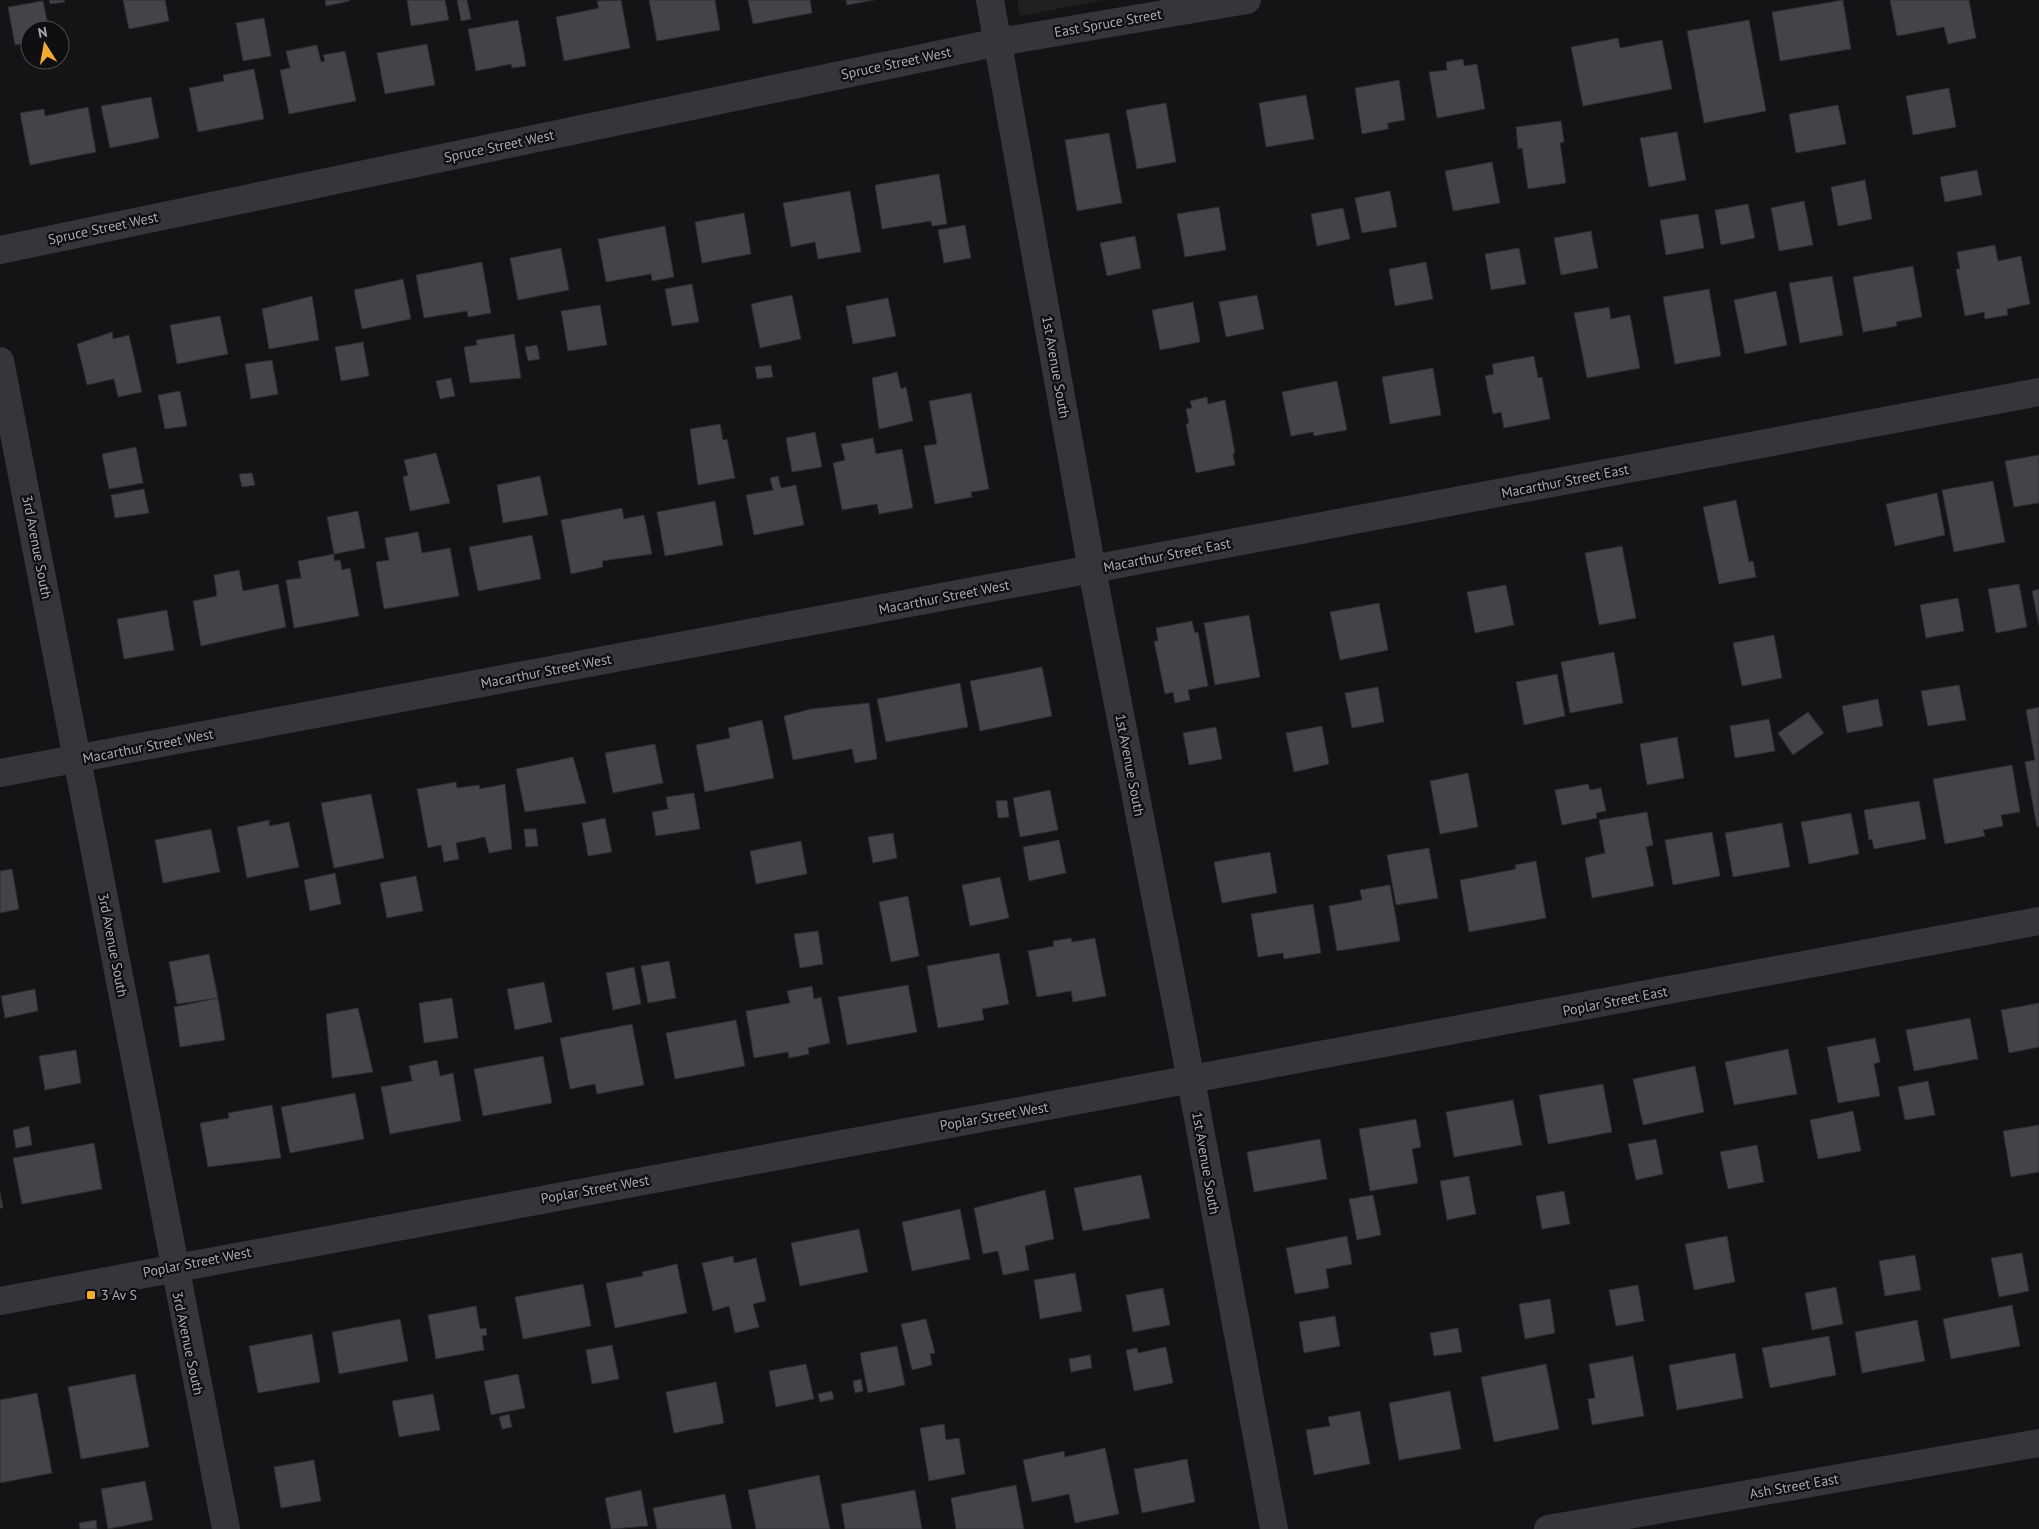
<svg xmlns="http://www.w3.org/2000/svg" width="2039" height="1529" font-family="'PT Sans',sans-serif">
  <rect width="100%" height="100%" fill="#141416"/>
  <!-- built -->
  <path fill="#202023" d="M1017,0h87l-84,16z"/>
  <!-- building -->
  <g fill="#434449" stroke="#2e2e32">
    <path d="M49,0h15l1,2 -15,2z"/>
    <path d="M123,0h42l4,21 -40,8z"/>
    <path d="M325,0h25v1l-24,5z"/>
    <path d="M407,0h38l4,20 -38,6z"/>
    <path d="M457,0h10l4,19 -10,2z"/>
    <path d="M621,0l9,48 -66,13 -8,-44 43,-9 -2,-7z"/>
    <path d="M649,0h66l5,30 -63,11z"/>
    <path d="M748,0h62l2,13 -59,11z"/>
    <path d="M846,0h28l-27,5z"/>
    <path d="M1843,0l8,49 -71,12 -8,-49z"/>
    <path d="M1890,0h79l7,38 -28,6 -4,-17 -47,9z"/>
    <path d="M43,1l6,29h-19v12l-15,3 -7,-38z"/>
    <path d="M264,18l7,38 -28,5 -7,-38z"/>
    <path d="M518,20l8,46 -14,2 -1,-4 -35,7 -8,-42z"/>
    <path d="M1749,20l17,91 -62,12 -17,-92z"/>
    <path d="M1618,38l2,10 42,-8 10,49 -89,17 -12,-59z"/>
    <path d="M427,44l8,41 -50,9 -8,-41z"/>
    <path d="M317,45l4,17 4,-1 -2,-6 22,-4 11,50 -67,13 -9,-44 10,-2 -4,-17z"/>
    <path d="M1463,59l1,7 13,-2 8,45 -48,9 -8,-46 18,-2 -1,-8z"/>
    <path d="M254,69l10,50 -66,13 -9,-44 35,-7 -1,-6z"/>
    <path d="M1399,80l6,40 -17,3v6l-26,5 -7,-46z"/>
    <path d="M1949,88l7,39 -43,8 -7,-39z"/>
    <path d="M1306,95l8,44 -48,8 -7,-44z"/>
    <path d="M151,97l8,41 -49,10 -9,-42z"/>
    <path d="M1166,103l10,59 -39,7 -11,-59z"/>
    <path d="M1838,105l8,39 -50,9 -7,-39z"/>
    <path d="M88,107l8,45 -66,13 -10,-52 24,-4 1,7z"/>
    <path d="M1561,121l3,21 -4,1 6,40 -38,6 -6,-41 -4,1 -2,-22z"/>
    <path d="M1677,132l9,48 -37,7 -9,-49z"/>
    <path d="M1109,133l13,70 -45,8 -12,-71z"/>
    <path d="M1492,162l8,41 -47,8 -8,-40z"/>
    <path d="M1977,170l5,25 -37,7 -5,-25z"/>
    <path d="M939,174l8,50 -15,2 -1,-5 -49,8 -7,-44z"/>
    <path d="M1865,180l7,39 -34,7 -7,-39z"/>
    <path d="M850,191l11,61 -43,7 -3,-17 -24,5 -8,-44z"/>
    <path d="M1390,191l7,36 -35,6 -7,-35z"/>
    <path d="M1804,201l9,44 -34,6 -8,-43z"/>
    <path d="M1748,204l7,34 -34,7 -6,-35z"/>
    <path d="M1219,207l7,43 -41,7 -8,-43z"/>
    <path d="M1343,208l7,31 -33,7 -6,-32z"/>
    <path d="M744,213l7,41 -49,9 -7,-41z"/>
    <path d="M1698,214l6,34 -38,7 -6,-35z"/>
    <path d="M965,225l6,33 -27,5 -6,-33z"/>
    <path d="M665,226l9,51 -22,4 -1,-7 -45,8 -8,-43z"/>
    <path d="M1591,231l7,37 -37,7 -7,-37z"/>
    <path d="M1135,236l6,32 -34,8 -7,-33z"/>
    <path d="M1995,245l3,16 23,-5 9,48 -23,5 1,6 -23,4 -1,-7 -19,4 -9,-47h4l-3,-17z"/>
    <path d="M561,248l8,42 -51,10 -8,-42z"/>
    <path d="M1519,248l7,36 -35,6 -6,-36z"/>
    <path d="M482,262l9,51 -23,4 -1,-6 -43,7 -8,-43z"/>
    <path d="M1426,262l7,37 -38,7 -6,-37z"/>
    <path d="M1913,266l9,51 -26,5 1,4 -34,6 -10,-55z"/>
    <path d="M1832,276l11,59 -43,8 -11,-60z"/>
    <path d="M403,279l8,40 -49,10 -8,-39z"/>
    <path d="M692,284l7,38 -27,4 -7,-37z"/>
    <path d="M1709,289l12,67 -46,8 -12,-67z"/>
    <path d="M1776,291l11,54 -42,9 -11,-54z"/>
    <path d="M792,295l9,44 -41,9 -9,-44z"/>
    <path d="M1257,295l7,34 -38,8 -7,-35z"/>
    <path d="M312,296l7,44 -50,9 -7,-40z"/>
    <path d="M888,298l8,38 -43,8 -7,-38z"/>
    <path d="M1193,302l7,40 -40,8 -8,-40z"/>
    <path d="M600,305l7,40 -39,6 -7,-40z"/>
    <path d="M1609,307l2,12 19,-4 10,53 -53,10 -13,-65z"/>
    <path d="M220,316l8,38 -51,10 -7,-39z"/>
    <path d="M112,332l1,7 16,-4 13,57 -24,5 -4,-18 -27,6 -10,-41z"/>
    <path d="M514,334l7,44 -51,5 -6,-36 13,-2 -1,-5z"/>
    <path d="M363,342l6,34 -28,5 -6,-34z"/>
    <path d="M537,345l3,14 -12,2 -3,-14z"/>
    <path d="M1534,356l4,22 4,-1 8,42 -46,9 -3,-16 -8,2 -8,-38 9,-2 -2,-10z"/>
    <path d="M272,360l6,34 -27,5 -6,-35z"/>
    <path d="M771,365l2,12 -16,2 -2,-12z"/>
    <path d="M1433,368l8,47 -51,9 -8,-47z"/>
    <path d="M897,372l4,17 5,-2 7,34 -34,8 -7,-51z"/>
    <path d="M451,378l4,18 -15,3 -4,-18z"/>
    <path d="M1337,381l10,49 -33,6 -1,-4 -22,4 -9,-44z"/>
    <path d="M180,391l7,35 -22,3 -7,-34z"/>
    <path d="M971,393l18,96 -18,3 1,5 -37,7 -11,-58 13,-2 -8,-43z"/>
    <path d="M1207,397l1,7 17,-4 10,53 -2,1 2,11 -39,8 -10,-49 3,-1 -3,-14 6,-1 -2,-7z"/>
    <path d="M720,424l3,16 4,-1 8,39 -37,7 -8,-56z"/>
    <path d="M815,432l7,35 -30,5 -6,-34z"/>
    <path d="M873,438l3,16 26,-5 11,59 -34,6 -2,-10 -35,6 -9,-47 12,-3 -4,-16z"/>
    <path d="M136,447l7,36 -34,6 -7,-35z"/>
    <path d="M436,453l14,50 -40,8 -7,-34 5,-2 -4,-15z"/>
    <path d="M2039,455v48l-25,4 -9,-46z"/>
    <path d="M252,473l3,12 -13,2 -3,-13z"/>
    <path d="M540,476l8,39 -45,8 -6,-38z"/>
    <path d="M778,476l3,12 15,-3 8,40 -50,10 -8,-40 27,-5 -3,-12z"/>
    <path d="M1993,481l12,61 -51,10 -12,-62z"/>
    <path d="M144,489l5,24 -34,5 -4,-23z"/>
    <path d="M1937,493l8,42 -50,11 -9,-42z"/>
    <path d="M1736,500l13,62 4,-1 3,16 -37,7 -16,-77z"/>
    <path d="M715,501l8,44 -58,11 -8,-44z"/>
    <path d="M622,508l2,11 20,-4 8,39 -50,7 1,6 -32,7 -10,-54z"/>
    <path d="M358,511l7,37 -31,6 -7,-37z"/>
    <path d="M418,532l4,21 28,-5 9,48 -75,13 -8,-47 13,-2 -4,-22z"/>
    <path d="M532,535l9,44 -63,12 -9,-44z"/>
    <path d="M1622,546l14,72 -37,7 -14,-72z"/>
    <path d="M334,554v7l6,-1 2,10 8,-2 9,48 -65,12 -8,-48 15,-2 -3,-17z"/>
    <path d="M239,570l4,21 35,-7 8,43 -85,19 -8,-45 24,-5 -3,-21z"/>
    <path d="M2019,584l8,43 -31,6 -8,-44z"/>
    <path d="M1506,585l8,40 -39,8 -8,-41z"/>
    <path d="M2039,589v36l-7,-34z"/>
    <path d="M1958,598l6,33 -38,7 -6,-33z"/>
    <path d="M1379,603l9,47 -48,10 -10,-48z"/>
    <path d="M167,610l7,40 -50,9 -7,-40z"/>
    <path d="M1249,615l11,62 -45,8 -11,-62z"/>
    <path d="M1192,621l3,12 3,-1 10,54 -20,4 2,10 -15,3 -2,-11 -8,2 -11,-53h4l-2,-13z"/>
    <path d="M1774,635l8,43 -40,8 -9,-43z"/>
    <path d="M1614,652l9,51 -53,10 -9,-51z"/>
    <path d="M1042,667l10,49 -72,15 -10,-50z"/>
    <path d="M1557,674l8,42 -41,9 -8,-43z"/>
    <path d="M960,683l8,44 -82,15 -9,-43z"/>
    <path d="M1959,685l7,35 -38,6 -7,-35z"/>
    <path d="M1378,687l6,35 -32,6 -7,-35z"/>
    <path d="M1878,699l5,27 -36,7 -5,-27z"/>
    <path d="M869,703l8,56 -22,4 -3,-14 -59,11 -9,-44 27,-7z"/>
    <path d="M2039,707v119l-2,1 -12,-65 10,-2 -9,-50z"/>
    <path d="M1808,712l16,21 -31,22 -15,-22z"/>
    <path d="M1769,719l6,32 -40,7 -5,-32z"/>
    <path d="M762,720l12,58 -69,14 -9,-47 34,-7 -2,-10z"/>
    <path d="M1322,726l7,38 -35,8 -8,-39z"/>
    <path d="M1216,727l6,32 -33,6 -6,-32z"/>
    <path d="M1677,737l7,41 -37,7 -7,-41z"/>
    <path d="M655,744l8,39 -50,10 -8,-40z"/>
    <path d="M573,757l13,46 -61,9 -9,-43z"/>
    <path d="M2012,765l8,47 -19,3 2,11 -20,4 2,6 -40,8 -12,-65z"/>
    <path d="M1468,773l10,54 -38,7 -10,-53z"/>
    <path d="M456,782l1,6 22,-3 1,4 25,-5 7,65 -23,4 -4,-16 -29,6 3,16 -15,3 -3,-17 -13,3 -11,-59z"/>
    <path d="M1588,784l2,6 11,-2 5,23 -10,2 1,5 -35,7 -7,-35z"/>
    <path d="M1050,790l8,40 -38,7 -7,-39z"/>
    <path d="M694,793l6,36 -44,7 -4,-24 16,-3 -2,-12z"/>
    <path d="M371,794l13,64 -50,10 -13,-65z"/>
    <path d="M1007,800l2,17 -11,1 -2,-17z"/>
    <path d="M1919,801l7,38 -52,10 -2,-10 -3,1 -5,-30z"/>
    <path d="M1647,812l6,33 -7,2 8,39 -62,12 -7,-40 20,-5 -6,-33z"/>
    <path d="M1851,813l8,41 -50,10 -8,-42z"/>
    <path d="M605,818l7,34 -24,4 -6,-33z"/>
    <path d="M269,820v6l20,-4 10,45 -52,11 -10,-51z"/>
    <path d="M1782,823l8,44 -57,10 -8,-44z"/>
    <path d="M211,829l9,43 -57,11 -8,-43z"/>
    <path d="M524,829h12l2,17 -12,1z"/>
    <path d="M1712,832l8,44 -47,9 -8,-45z"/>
    <path d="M893,833l4,25 -24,5 -5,-26z"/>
    <path d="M1059,840l7,33 -37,8 -6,-34z"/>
    <path d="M801,841l6,33 -51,10 -6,-33z"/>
    <path d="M1429,848l9,50 -42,7 -9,-50z"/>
    <path d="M1270,852l7,41 -55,10 -8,-41z"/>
    <path d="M1536,861l10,57 -77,14 -9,-52 56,-11 -1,-4z"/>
    <path d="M12,869l7,40 -19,4v-42z"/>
    <path d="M335,873l6,31 -31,7 -6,-31z"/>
    <path d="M416,876l7,35 -36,7 -7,-35z"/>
    <path d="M1000,877l9,41 -39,8 -8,-41z"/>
    <path d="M1390,885l10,56 -63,10 -8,-45 33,-6 -2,-10z"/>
    <path d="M908,896l11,60 -28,6 -12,-60z"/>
    <path d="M1313,904l8,49 -37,6 -1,-6 -25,4 -7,-43z"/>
    <path d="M818,931l5,33 -23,4 -6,-34z"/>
    <path d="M1071,938l1,4 23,-4 11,58 -33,6 -2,-11 -34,6 -9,-46 26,-5 -1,-5z"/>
    <path d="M999,953l10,51 -27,5 2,11 -46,8 -11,-62z"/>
    <path d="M209,954l9,44 -41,6 -8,-42z"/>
    <path d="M669,961l7,37 -28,5 -7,-37z"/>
    <path d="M634,967l7,37 -28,6 -7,-37z"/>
    <path d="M544,982l8,40 -37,8 -8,-41z"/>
    <path d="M908,985l9,47 -70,13 -9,-48z"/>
    <path d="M812,986l2,13 7,-2 9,46 -22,5 1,6 -20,4 -1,-6 -34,6 -8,-47 44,-8 -3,-12z"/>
    <path d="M35,989l3,22 -33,7 -4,-22z"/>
    <path d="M218,998l7,42 -45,7 -6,-40z"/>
    <path d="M452,998l6,40 -34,5 -5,-40z"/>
    <path d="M2039,1003v44l-30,6 -8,-43z"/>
    <path d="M358,1008l15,64 -41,6 -6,-64z"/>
    <path d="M1970,1018l8,41 -64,12 -8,-41z"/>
    <path d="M736,1020l9,46 -70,13 -9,-46z"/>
    <path d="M632,1024l12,61 -47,9 -2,-10 -25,5 -10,-51z"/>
    <path d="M1875,1038l5,24 -6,2 6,32 -42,7 -11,-56z"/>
    <path d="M1788,1049l9,45 -63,11 -9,-43z"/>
    <path d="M76,1050l5,33 -36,7 -6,-34z"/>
    <path d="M543,1056l9,47 -69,13 -9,-47z"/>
    <path d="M437,1060l3,16 13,-3 8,48 -71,13 -9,-47 31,-6 -3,-15z"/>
    <path d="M1695,1066l9,46 -61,13 -10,-46z"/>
    <path d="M1928,1081l7,34 -30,5 -7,-33z"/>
    <path d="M1603,1084l9,48 -64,12 -9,-49z"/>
    <path d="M355,1093l9,46 -74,14 -9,-46z"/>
    <path d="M1513,1100l9,45 -68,12 -8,-45z"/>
    <path d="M272,1105l9,53 -73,9 -8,-44 29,-5 -1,-5z"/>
    <path d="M1853,1111l8,40 -43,8 -8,-39z"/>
    <path d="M1416,1119l5,28 -9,2 6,34 -48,8 -11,-62z"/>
    <path d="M2039,1125v47l-28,5 -8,-46z"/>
    <path d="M29,1126l3,19 -16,3 -3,-18z"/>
    <path d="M1320,1139l7,40 -73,13 -7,-40z"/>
    <path d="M1656,1139l7,35 -27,6 -8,-36z"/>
    <path d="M94,1143l8,46 -80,15 -9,-46z"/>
    <path d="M1757,1145l7,37 -36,7 -8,-37z"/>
    <path d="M1141,1175l9,43 -67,13 -9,-43z"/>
    <path d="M1469,1176l7,38 -29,6 -7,-39z"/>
    <path d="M1045,1190l9,49 -29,7 4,24 -26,5 -5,-24 -15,3 -9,-46z"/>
    <path d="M1564,1191l6,33 -28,5 -6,-33z"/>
    <path d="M0,1192l3,16h-3z"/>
    <path d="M1373,1195l8,40 -24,5 -8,-41z"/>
    <path d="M960,1209l10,50 -58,12 -10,-49z"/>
    <path d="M859,1229l9,43 -68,14 -9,-43z"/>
    <path d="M1347,1236l5,28 -26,5 3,19 -34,6 -9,-46z"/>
    <path d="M1727,1236l8,46 -41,8 -9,-46z"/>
    <path d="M2022,1253l7,38 -30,6 -8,-39z"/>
    <path d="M1915,1255l6,35 -36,6 -6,-35z"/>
    <path d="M733,1256l1,7 22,-5 10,43 -13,3 6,23 -24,6 -6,-27 -16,5 -11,-48z"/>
    <path d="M677,1264l10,49 -72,15 -9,-45 37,-7 -1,-4z"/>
    <path d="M1075,1273l7,38 -42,8 -6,-39z"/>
    <path d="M583,1284l8,42 -68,13 -8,-42z"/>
    <path d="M1638,1285l6,36 -28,5 -7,-36z"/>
    <path d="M1836,1287l7,37 -31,6 -7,-37z"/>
    <path d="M1163,1288l7,37 -37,7 -7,-37z"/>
    <path d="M1550,1299l5,34 -30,6 -6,-35z"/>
    <path d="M2012,1305l8,41 -69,13 -8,-40z"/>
    <path d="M476,1306l4,23 6,-1 1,7 -5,1 2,14 -48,9 -8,-44z"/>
    <path d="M1335,1316l5,30 -36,7 -5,-31z"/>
    <path d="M400,1319l8,42 -69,13 -7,-42z"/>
    <path d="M926,1319l9,34 -5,1 2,11 -20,5 -11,-46z"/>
    <path d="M1917,1320l8,41 -63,12 -7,-41z"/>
    <path d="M1458,1328l4,24 -28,4 -4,-23z"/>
    <path d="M312,1334l8,48 -62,11 -9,-47z"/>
    <path d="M1829,1336l7,39 -66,13 -8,-40z"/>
    <path d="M612,1345l7,34 -27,5 -6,-34z"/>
    <path d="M897,1346l8,39 -37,8 -8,-40z"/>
    <path d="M1166,1347l7,36 -39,8 -8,-41 11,-2 1,5z"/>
    <path d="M1735,1353l8,45 -66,12 -8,-45z"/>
    <path d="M1090,1355l2,13 -21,4 -2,-13z"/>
    <path d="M1633,1356l11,60 -52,9 -4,-26 7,-1 -6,-34z"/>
    <path d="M806,1364l8,35 -38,8 -7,-36z"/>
    <path d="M1546,1364l13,65 -65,13 -13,-65z"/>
    <path d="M135,1374l14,73 -68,12 -13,-72z"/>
    <path d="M518,1374l7,34 -34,7 -7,-34z"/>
    <path d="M861,1379l2,12 -8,2 -2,-12z"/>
    <path d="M716,1382l8,41 -50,10 -8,-41z"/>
    <path d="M832,1391l2,8 -14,3 -2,-8z"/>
    <path d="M1450,1391l11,58 -62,11 -10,-57z"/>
    <path d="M37,1393l15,80 -52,10v-83z"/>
    <path d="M433,1394l7,36 -41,7 -7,-36z"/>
    <path d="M1360,1411l10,53 -56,11 -8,-45 24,-4 -2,-9z"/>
    <path d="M509,1414l3,13 -10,2 -3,-12z"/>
    <path d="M944,1424l2,16 13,-2 6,36 -36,7 -9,-53z"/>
    <path d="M1105,1448l14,66 -44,9 -6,-29 -37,8 -9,-42 41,-9 1,6z"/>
    <path d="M1187,1459l8,43 -53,11 -8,-44z"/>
    <path d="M314,1460l7,41 -40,7 -7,-41z"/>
    <path d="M819,1475l11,54h-74l-8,-39z"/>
    <path d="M145,1481l8,39 -45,9 -7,-40z"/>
    <path d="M1016,1485l8,44h-68l-5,-31z"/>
    <path d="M641,1490l7,36 -37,3 -6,-31z"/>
    <path d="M915,1490l7,39h-77l-4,-25z"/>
    <path d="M725,1494l7,35h-75l-4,-21z"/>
    <path d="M96,1520l1,9h-17l-1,-6z"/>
  </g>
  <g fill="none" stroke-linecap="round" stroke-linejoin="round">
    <!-- minor -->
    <g stroke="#35363b" stroke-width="28">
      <path d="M990,0l102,570 99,510 83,449"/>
      <path d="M0,250l999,-208 248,-42"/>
      <path d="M0,361c76,389 147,779 226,1168"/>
      <path d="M0,773l2039,-381"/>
      <path d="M0,1301l2039,-380"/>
      <path d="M1548,1529l491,-86"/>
    </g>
  </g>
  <!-- markers -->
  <rect fill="#f1ab30" stroke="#0f0f11" stroke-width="2" x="86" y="1290" width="10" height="10" rx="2.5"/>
  <g text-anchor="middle" stroke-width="4.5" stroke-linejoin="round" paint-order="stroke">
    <!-- street labels -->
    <g font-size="14" fill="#a6abb6" stroke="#0f0f11">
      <text transform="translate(1108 23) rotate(-10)" y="5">East Spruce Street</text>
      <text transform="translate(896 63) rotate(-12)" y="5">Spruce Street West</text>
      <text transform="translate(499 146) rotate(-12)" y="5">Spruce Street West</text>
      <text transform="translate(103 228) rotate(-12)" y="5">Spruce Street West</text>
      <text transform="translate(1056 367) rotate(80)" y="5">1st Avenue South</text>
      <text transform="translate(1565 481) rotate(-11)" y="5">Macarthur Street East</text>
      <text transform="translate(37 547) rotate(79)" y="5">3rd Avenue South</text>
      <text transform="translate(1167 555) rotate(-11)" y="5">Macarthur Street East</text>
      <text transform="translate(944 597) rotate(-11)" y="5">Macarthur Street West</text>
      <text transform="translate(546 671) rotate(-11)" y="5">Macarthur Street West</text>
      <text transform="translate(148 746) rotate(-11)" y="5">Macarthur Street West</text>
      <text transform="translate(1130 765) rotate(79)" y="5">1st Avenue South</text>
      <text transform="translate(113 945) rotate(79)" y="5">3rd Avenue South</text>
      <text transform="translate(1615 1001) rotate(-11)" y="5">Poplar Street East</text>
      <text transform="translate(994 1116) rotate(-10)" y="5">Poplar Street West</text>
      <text transform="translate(1206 1163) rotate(80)" y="5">1st Avenue South</text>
      <text transform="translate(595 1189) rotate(-10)" y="5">Poplar Street West</text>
      <text transform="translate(197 1262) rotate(-11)" y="5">Poplar Street West</text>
      <text transform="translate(188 1343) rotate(78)" y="5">3rd Avenue South</text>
      <text transform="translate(1794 1486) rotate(-10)" y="5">Ash Street East</text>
    </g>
    <!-- poi labels -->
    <g font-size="14" fill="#a6abb6" stroke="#0f0f11" text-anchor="start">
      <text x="101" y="1300">3 Av S</text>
    </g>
  </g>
  <!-- north arrow -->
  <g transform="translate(45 45) rotate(349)"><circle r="24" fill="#0f0f11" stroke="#4b4d53"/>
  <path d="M0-4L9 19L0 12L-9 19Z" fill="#f1ab30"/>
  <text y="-8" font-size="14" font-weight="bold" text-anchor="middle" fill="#a6abb6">N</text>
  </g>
</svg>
